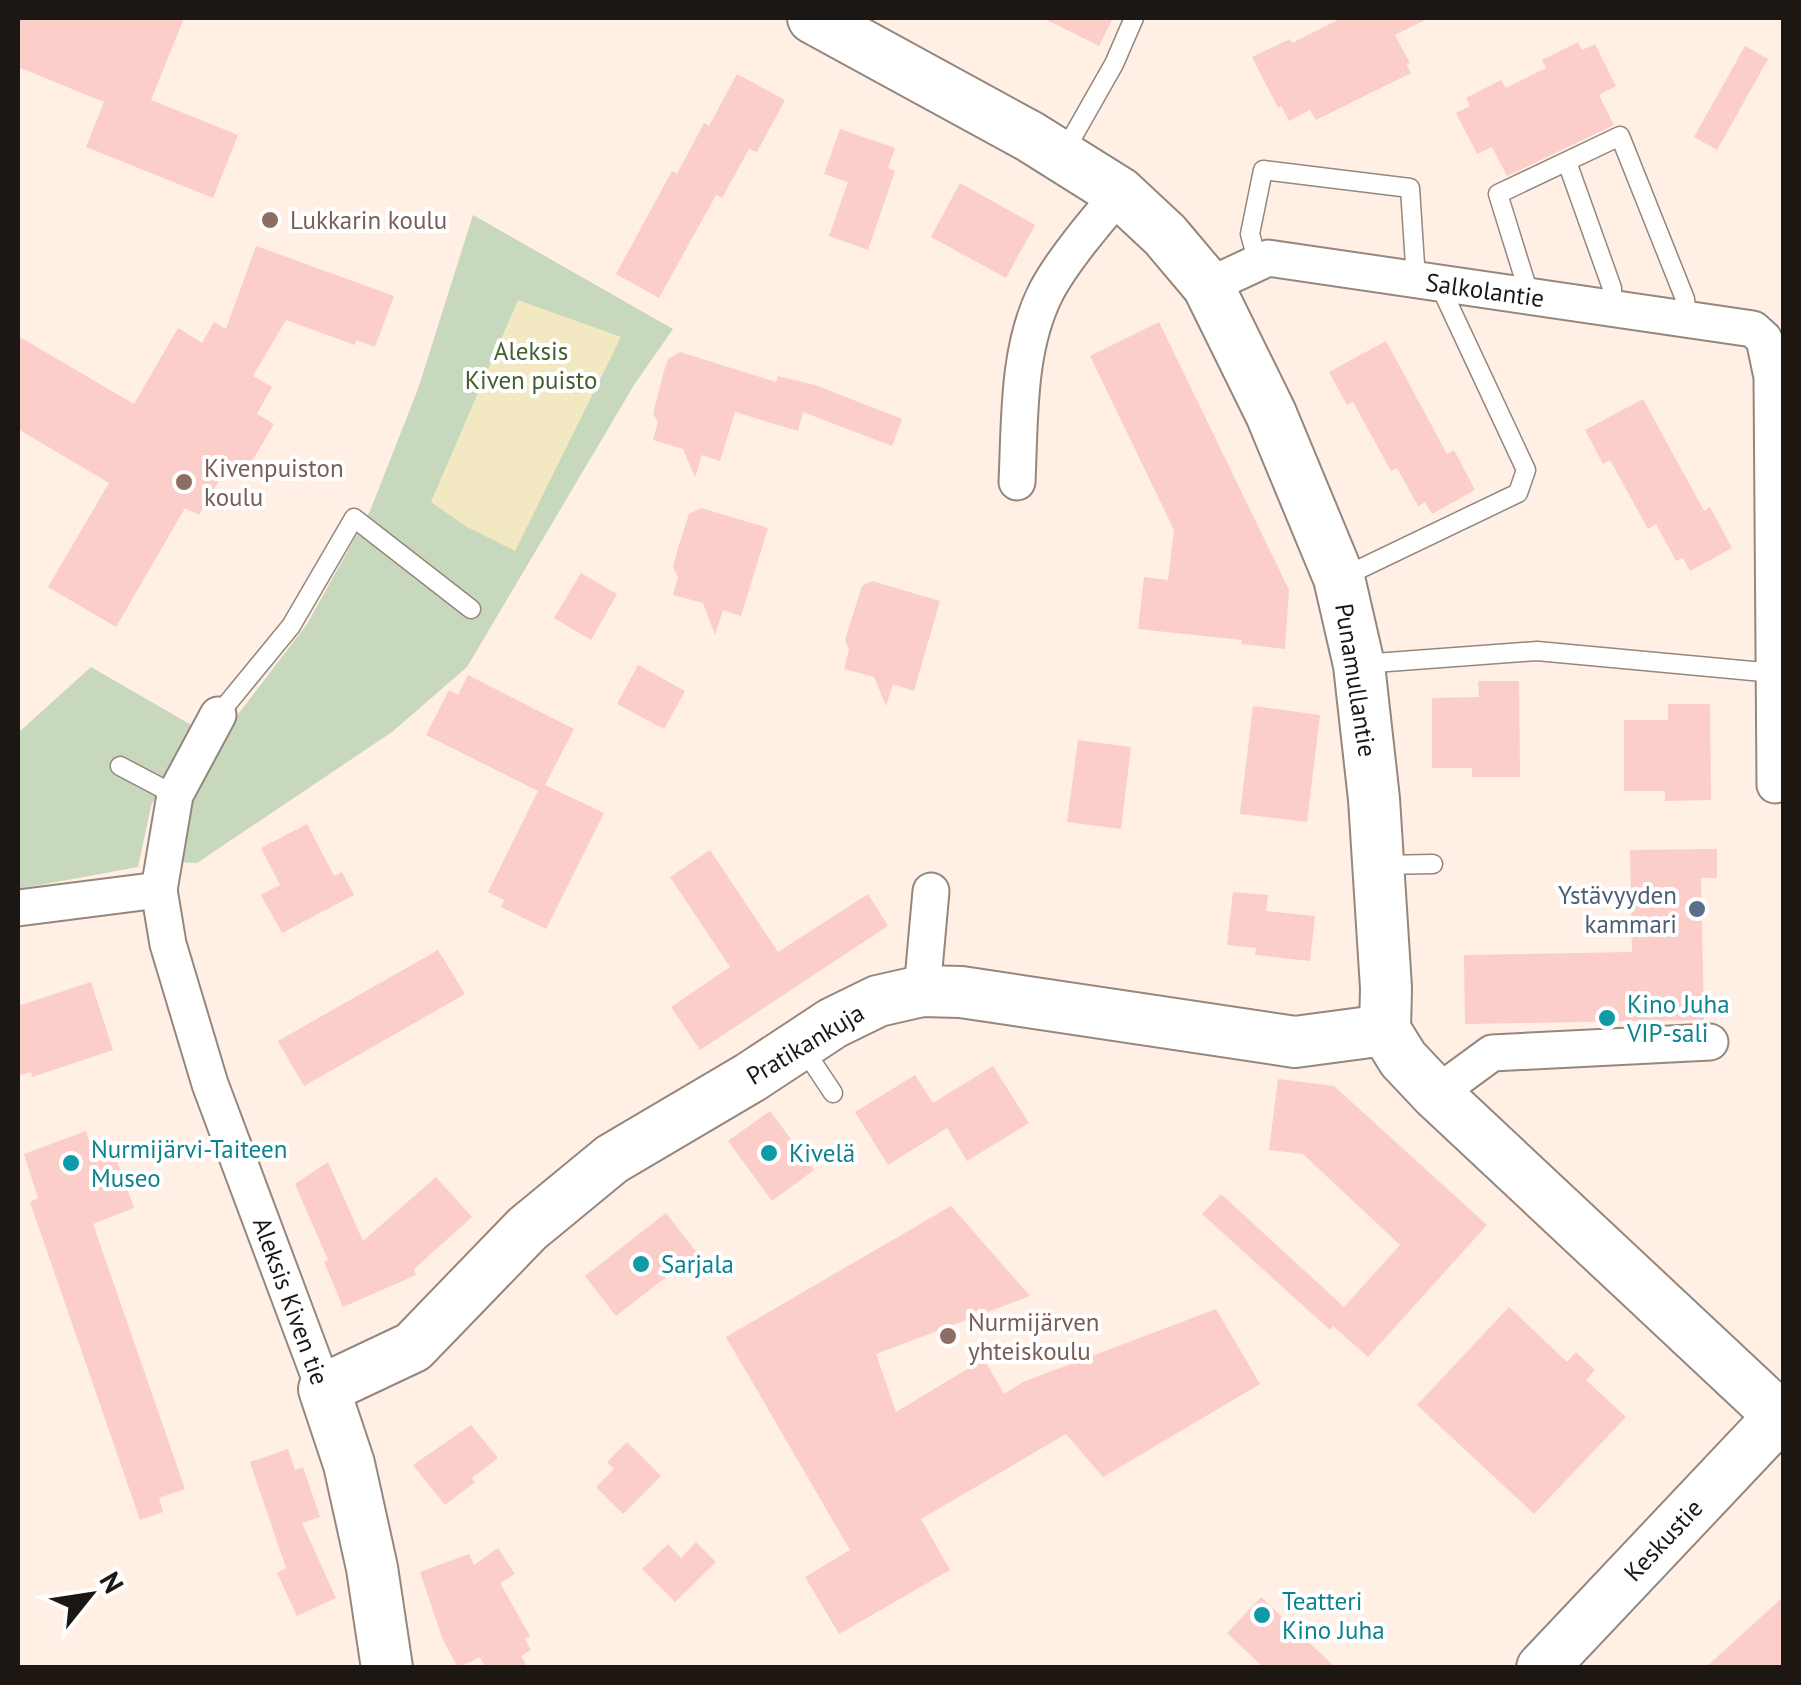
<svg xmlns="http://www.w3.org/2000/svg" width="1801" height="1685" font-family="'PT Sans',sans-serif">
  <rect width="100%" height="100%" fill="#ffefe4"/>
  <!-- green -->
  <g fill="#c7d8bc">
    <path d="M473,215l200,114 -39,56 -167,282 -75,65 -195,131 -18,-1 8,-45 13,-43 20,-36 87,-114 63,-113 48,-122z"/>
    <path d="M91,667l102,59 -42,80 -13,61 -120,22v-156z"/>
  </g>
  <!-- sand -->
  <path fill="#f2e9c3" d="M518,300l103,37 -106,214 -48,-24 -36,-25z"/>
  <!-- building -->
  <g fill="#fbcec9">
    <path d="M18,18h166l-33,82 87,35 -25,63 -127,-51 18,-45 -86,-35z"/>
    <path d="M1043,18h70l-14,28z"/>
    <path d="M1342,18h87l-34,17 15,28 -4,1 5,9 -95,47 -6,-10 -21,11 -8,-15 -3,2 -26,-51 38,-18 2,4z"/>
    <path d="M1578,42l4,8 13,-6 21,42 -17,9 15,30 -107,51 -15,-29 -15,7 -21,-41 14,-7 -4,-8 35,-18 5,8 40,-20 -4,-8z"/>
    <path d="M1745,46l23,13 -51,91 -23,-13z"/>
    <path d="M737,74l48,26 -28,52 -8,-3 -27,49 -6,-3 -57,103 -43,-24 56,-103 5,3 27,-51 5,3z"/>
    <path d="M840,129l55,19 -7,20 7,3 -27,79 -39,-14 19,-54 -24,-8z"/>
    <path d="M960,183l75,42 -29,53 -75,-41z"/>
    <path d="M256,246l138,50 -19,51 -19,-7 -1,5 -69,-25 -33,56 19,11 -15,27 17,10 -33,56 -16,-10 -26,45 -14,-7 -69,119 -68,-40 61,-104 -91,-54v-93l116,68 44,-76 24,15 12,-21 12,7z"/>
    <path d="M1159,322l130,268 -4,59 -44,-5 1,-4 -104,-11 6,-52 24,3 6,-50 -84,-174z"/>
    <path d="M1386,341l61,113 7,-4 21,40 -43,24 -7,-12 -7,4 -21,-38 -6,3 -38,-69 -6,3 -18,-33z"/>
    <path d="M680,352l96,30 2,-6 37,9 87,34 -10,27 -89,-34 -5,19 -63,-19 -15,49 -18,-6 -7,22 -12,-28 -30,-9 5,-18 -5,-8 10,-40 5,-15z"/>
    <path d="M1643,399l61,112 6,-4 22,41 -42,23 -7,-13 -7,3 -20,-37 -8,5 -38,-69 -7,4 -18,-34z"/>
    <path d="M701,508l67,20 -27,88 -18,-6 -8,25 -12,-32 -30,-8 5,-18 -5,-10 5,-19 11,-34z"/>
    <path d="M581,573l36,21 -26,46 -37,-22z"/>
    <path d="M872,581l68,20 -26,90 -21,-7 -7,22 -12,-29 -30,-8 5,-19 -4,-10 17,-54z"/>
    <path d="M638,665l47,26 -21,38 -47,-25z"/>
    <path d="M468,675l106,54 -29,56 59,28 -58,116 -45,-22 3,-7 -16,-8 50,-101 -112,-56 23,-45 9,5z"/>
    <path d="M1478,681h41l1,96h-48v-9h-40v-70l47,-1z"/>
    <path d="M1668,704h42l1,96 -46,1v-10h-41v-71h44z"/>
    <path d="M1253,706l67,9 -13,107 -67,-8z"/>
    <path d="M1078,740l53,7 -10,82 -54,-7z"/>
    <path d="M307,824l27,52 8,-4 12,23 -72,38 -21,-38 19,-10 -19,-37z"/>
    <path d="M1717,849v29h-16l3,142 -239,4 -1,-69 168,-3 -2,-102z"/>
    <path d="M710,850l68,102 90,-58 20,32 -188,124 -29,-43 59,-40 -60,-90z"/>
    <path d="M1233,892l35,3 -2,16 49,5 -5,45 -55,-6 1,-7 -29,-3z"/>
    <path d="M438,950l27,44 -161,92 -26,-45z"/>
    <path d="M91,982l22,68 -81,27 -1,-5 -13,4v-70z"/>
    <path d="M993,1066l36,57 -62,38 -20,-33 -59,37 -33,-53 60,-37 18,28z"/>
    <path d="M1278,1079l56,7 153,139 -119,132 -35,-31 -3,4 -128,-116 19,-20 123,113 56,-62 -97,-91 -34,-4z"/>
    <path d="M770,1111l44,59 -42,31 -44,-60z"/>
    <path d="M86,1131l10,31 19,-7 19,53 -41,16 92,265 -26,9 4,14 -23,8 -110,-318 8,-4 -14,-44z"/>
    <path d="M328,1162l35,79 73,-64 36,40 -58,52 2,6 -73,32 -19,-45 4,-2 -33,-76z"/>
    <path d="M951,1206l79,90 -154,58 20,58 88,-53 20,35 19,-12 193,-73 44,75 -157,93 -37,-43 -145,85 29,51 -111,64 -34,-57 45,-27 -124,-213z"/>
    <path d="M666,1213l31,40 -81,63 -31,-40z"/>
    <path d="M1509,1307l58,55 9,-10 19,18 -9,10 40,37 -92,97 -117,-109z"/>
    <path d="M471,1425l27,33 -26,20 3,4 -30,23 -32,-40z"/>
    <path d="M627,1442l34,34 -38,38 -27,-27 18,-18 -7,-7z"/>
    <path d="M288,1449l7,21 8,-3 17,50 -18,6 34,75 -39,18 -20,-43 9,-5 -36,-106z"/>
    <path d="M696,1542l20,20 -41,40 -33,-33 26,-25 13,14z"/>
    <path d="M498,1548l17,26 -15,9 30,53 -5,3 6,11 -10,6 7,12h-42l-6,-11 -22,11 -15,-28 -23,-68 49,-18 5,11z"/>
    <path d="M1784,1596v72h-79z"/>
    <path d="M1261,1597l75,71h-72l-37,-35z"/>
  </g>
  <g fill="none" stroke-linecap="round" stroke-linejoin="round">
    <!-- lane casing -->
    <g stroke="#95877d" stroke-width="21">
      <g id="lane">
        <path d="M1064,152l50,-88 20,-46"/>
        <path d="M1567,162l45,126v21"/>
        <path d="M1258,263l-8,-29 13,-64 147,18 6,92"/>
        <path d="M1530,297l-32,-103 122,-58 65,163 2,21"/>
        <path d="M1343,577l175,-84 8,-23 -87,-186"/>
        <path d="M1361,664l176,-13 237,22"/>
        <path d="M218,715l73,-89 63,-108 117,91"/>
        <path d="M120,766l55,29"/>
        <path d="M1381,865l52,-1"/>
        <path d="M801,1045l32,48"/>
      </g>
    </g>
    <!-- street casing -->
    <g stroke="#95877d" stroke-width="39">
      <g id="street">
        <path d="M1208,286l60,-28 485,71 11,10 8,38 3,408"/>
        <path d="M1017,482c3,-62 0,-133 29,-190 16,-31 51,-72 74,-99"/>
        <path d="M218,715l-43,80 -16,95 9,54 42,140 114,305"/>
        <path d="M18,908l141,-18"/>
        <path d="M922,991l9,-100"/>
        <path d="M1436,1094l56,-41 218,-11"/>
      </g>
    </g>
    <!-- secondary casing -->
    <g stroke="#95877d" stroke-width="54">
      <g id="secondary">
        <path d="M813,18l216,118 91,57 45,42 43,51 63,128 68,164 20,87 15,134 12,189 -1,42 18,29 33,35 348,326"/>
        <path d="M387,1668l-15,-100 -23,-104 -25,-75 89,-42 114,-118 85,-70 139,-82 82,-54 45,-22 44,-10 39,1 334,50 90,-12"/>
        <path d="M1542,1668l237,-251"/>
      </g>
    </g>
    <!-- lane -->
    <use href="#lane" stroke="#fff" stroke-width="18"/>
    <!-- street -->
    <use href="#street" stroke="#fff" stroke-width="35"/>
    <!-- secondary -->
    <use href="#secondary" stroke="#fff" stroke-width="50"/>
  </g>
  <!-- markers -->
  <g fill="#8d6e63" stroke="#fff" stroke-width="4">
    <circle cx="270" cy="220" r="10"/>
    <circle cx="184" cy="482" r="10"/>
    <circle cx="948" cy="1336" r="10"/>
  </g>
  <circle fill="#5c6f8a" stroke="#fff" stroke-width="4" cx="1697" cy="909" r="10"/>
  <g fill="#0f9aa8" stroke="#fff" stroke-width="4">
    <circle cx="1607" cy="1018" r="10"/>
    <circle cx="769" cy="1153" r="10"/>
    <circle cx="71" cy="1163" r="10"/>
    <circle cx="641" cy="1264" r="10"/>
    <circle cx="1262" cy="1615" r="10"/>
  </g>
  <g text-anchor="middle" stroke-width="8" stroke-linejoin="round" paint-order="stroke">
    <!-- education labels -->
    <g font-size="25" fill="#785e54" stroke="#fff" text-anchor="start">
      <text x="290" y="229">Lukkarin koulu</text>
      <text x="204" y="477">Kivenpuiston<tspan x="204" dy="29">koulu</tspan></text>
      <text x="968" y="1331">Nurmijärven<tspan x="968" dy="29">yhteiskoulu</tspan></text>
    </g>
    <!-- street labels -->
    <g font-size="25" fill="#1c1713" stroke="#fff">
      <text transform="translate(1485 290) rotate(8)" y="9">Salkolantie</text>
      <text transform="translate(1356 680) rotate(81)" y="9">Punamullantie</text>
      <text transform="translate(805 1044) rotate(-31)" y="9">Pratikankuja</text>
      <text transform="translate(291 1301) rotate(70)" y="9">Aleksis Kiven tie</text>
      <text transform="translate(1663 1540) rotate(-47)" y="9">Keskustie</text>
    </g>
    <!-- park labels -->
    <g font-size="25" fill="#435f2d" stroke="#fff">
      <text x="531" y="360">Aleksis<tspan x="531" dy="29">Kiven puisto</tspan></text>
    </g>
    <!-- service labels -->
    <g font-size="25" fill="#4e5e75" stroke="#fff" text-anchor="end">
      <text x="1677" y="904">Ystävyyden<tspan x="1677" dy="29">kammari</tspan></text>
    </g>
    <!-- culture labels -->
    <g font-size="25" fill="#0d838f" stroke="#fff" text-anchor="start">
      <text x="1627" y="1013">Kino Juha<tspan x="1627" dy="29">VIP-sali</tspan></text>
      <text x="91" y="1158">Nurmijärvi-Taiteen<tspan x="91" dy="29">Museo</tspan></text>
      <text x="789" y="1162">Kivelä</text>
      <text x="661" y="1273">Sarjala</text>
      <text x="1282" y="1610">Teatteri<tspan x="1282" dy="29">Kino Juha</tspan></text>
    </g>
  </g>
  <!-- border -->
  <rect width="1801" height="1685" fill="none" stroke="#1c1713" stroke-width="40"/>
  <!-- north arrow -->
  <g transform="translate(90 1595) rotate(60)" stroke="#ffffff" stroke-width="8" paint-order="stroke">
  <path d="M0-8L18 38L0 25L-18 38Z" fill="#1c1713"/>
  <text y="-15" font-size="28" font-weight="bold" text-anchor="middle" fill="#1c1713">N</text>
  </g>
</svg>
